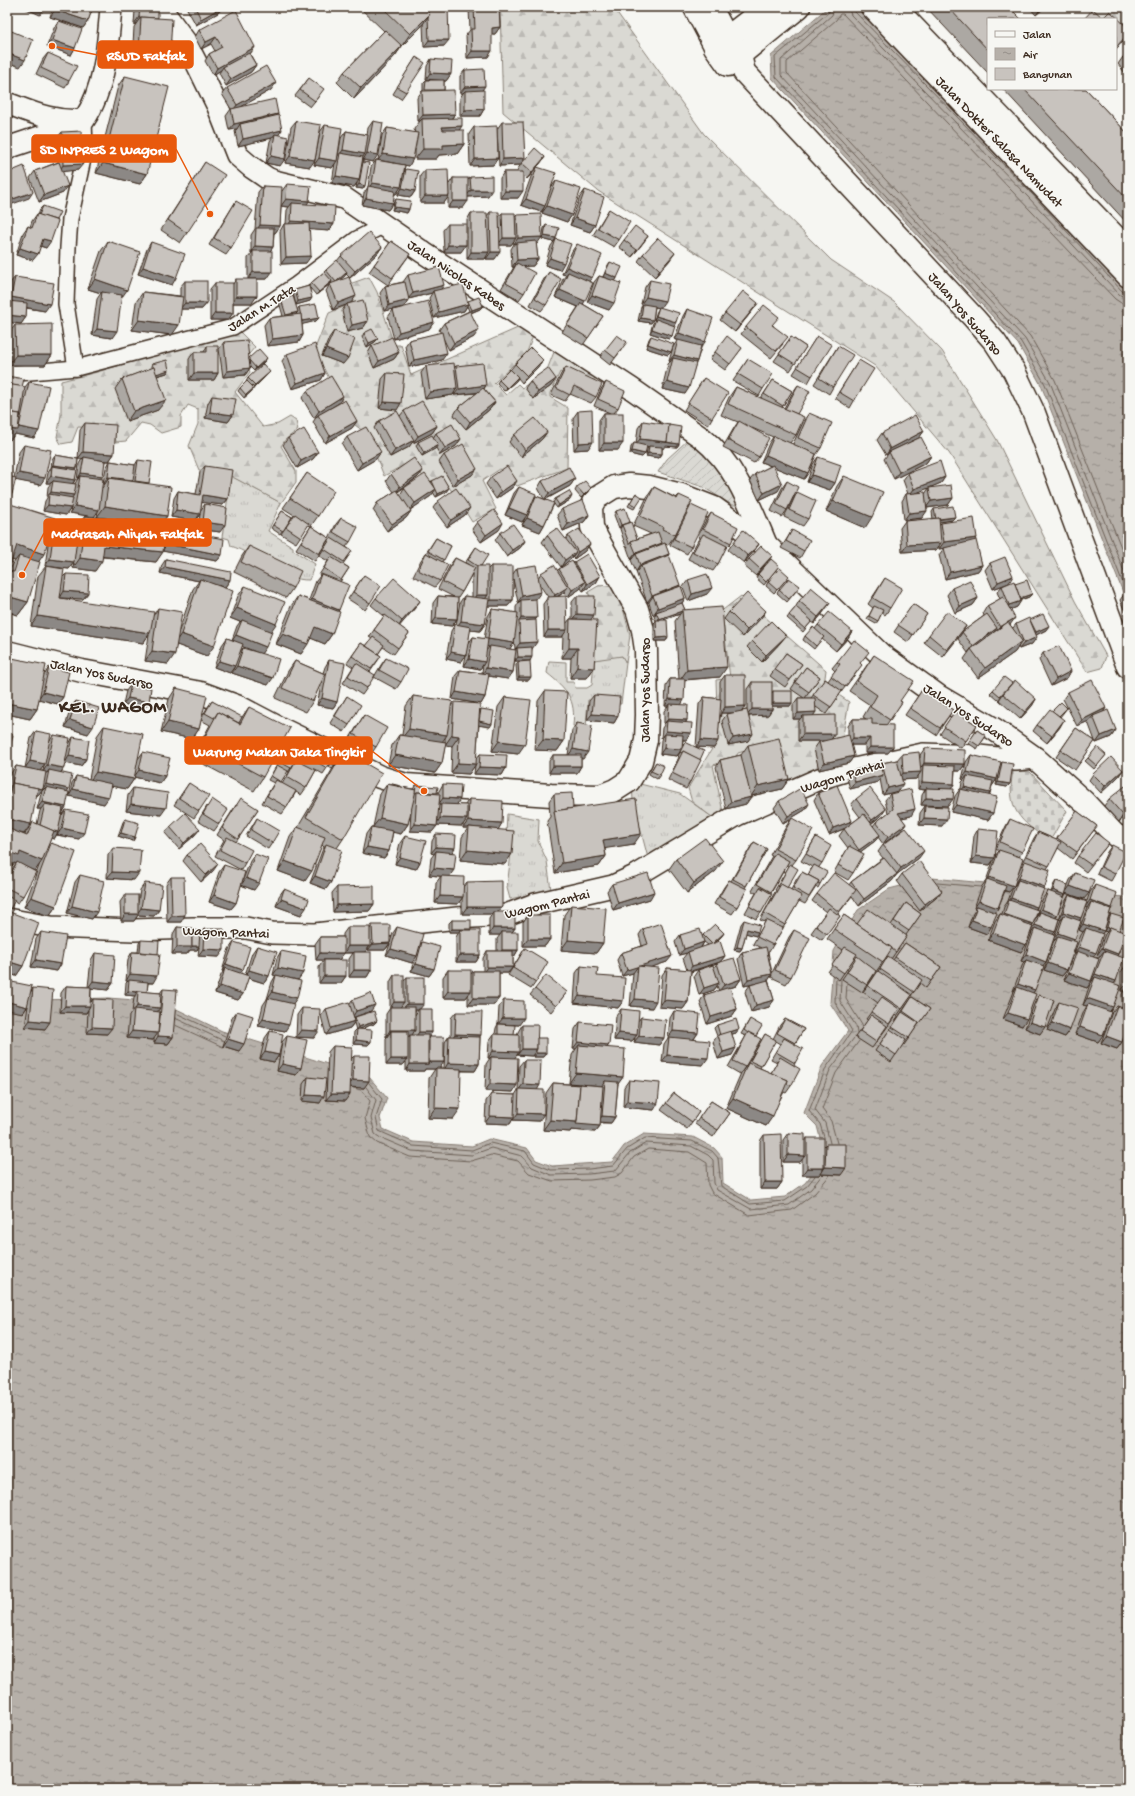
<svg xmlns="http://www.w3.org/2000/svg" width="1135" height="1796" font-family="'Gochi Hand',sans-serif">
  <defs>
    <pattern id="grass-tufts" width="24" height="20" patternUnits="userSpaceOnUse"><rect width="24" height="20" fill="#dad9d3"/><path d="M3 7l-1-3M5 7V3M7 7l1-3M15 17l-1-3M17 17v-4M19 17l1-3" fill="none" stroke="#bcbab5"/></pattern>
    <pattern id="forest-firs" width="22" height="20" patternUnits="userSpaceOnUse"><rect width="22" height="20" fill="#dad9d3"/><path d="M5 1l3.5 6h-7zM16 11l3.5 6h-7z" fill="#bcbab5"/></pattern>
    <pattern id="cemetery-stones" width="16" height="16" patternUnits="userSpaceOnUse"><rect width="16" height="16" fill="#dad9d3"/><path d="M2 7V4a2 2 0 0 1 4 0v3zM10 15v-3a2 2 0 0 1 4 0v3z" fill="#bcbab5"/></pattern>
    <pattern id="garden-furrows" width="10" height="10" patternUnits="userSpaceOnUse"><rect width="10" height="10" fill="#dad9d3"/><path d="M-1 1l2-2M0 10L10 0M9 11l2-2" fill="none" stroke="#bcbab5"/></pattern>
    <pattern id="water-ripples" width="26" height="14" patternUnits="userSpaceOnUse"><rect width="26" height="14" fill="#b6b0a9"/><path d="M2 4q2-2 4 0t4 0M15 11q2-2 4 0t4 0" fill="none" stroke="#958f89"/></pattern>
  </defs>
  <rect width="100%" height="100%" fill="#f6f6f2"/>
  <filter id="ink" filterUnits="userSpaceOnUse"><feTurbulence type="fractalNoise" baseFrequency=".025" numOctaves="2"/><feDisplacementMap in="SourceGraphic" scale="8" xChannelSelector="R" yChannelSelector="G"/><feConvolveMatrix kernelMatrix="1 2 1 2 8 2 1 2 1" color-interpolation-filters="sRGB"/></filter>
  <g filter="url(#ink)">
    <!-- grass -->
    <g fill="url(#grass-tufts)" stroke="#8a8278">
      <path d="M231,476l50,27 -13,28 25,16v3l22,14 -6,16c-25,1 -53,-26 -78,-34l-2,-7 -7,-2z"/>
      <path d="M615,656h7l4,7 -5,41 -33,-4 -2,28 -13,-2c3,-27 -6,-37 -26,-53l2,-12 17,1v20h8l1,6h12l5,-3 2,-25z"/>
      <path d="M632,782l48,12 32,23 -10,12 -54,29 -15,-57z"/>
      <path d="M507,814l32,5 -1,22 9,20 4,29 -41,9 -3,-11 5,-44 -6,-9z"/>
    </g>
    <!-- forest -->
    <g fill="url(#forest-firs)" stroke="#8a8278" fill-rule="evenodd">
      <path d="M500,7h113l91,127 127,126 63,42 48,49 55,89 78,161 31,55 -4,12 -15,4 -138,-219 -74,-87 -277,-175 -95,-79z"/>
      <path d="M1086,7h42v24l-12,-12c-16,0 -18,-1 -30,-12z"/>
      <path d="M369,277l8,15 17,53h7l10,30 109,-48 13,9 -6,16 -33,31 12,12 12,-11 4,4 25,-18 7,-18 10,3 32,21 -5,9 -31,-13 -10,21v4l18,11 -1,60 -50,18 -17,-17 -18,12 14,28 -24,13 -15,-24 -15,-20 -15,4 -16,-21 -27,15 -17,-42 -12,-9 -41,-74 15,-38 24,-10 -6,-18zM490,409l-24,20 -12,-15z"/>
      <path d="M238,330l17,17 -11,13 6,12 -15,20 28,35 15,-3 12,-7 6,4 2,9 -12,9 -5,7 15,25v11l-15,21 -54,-29 -28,-4 -10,-24 9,-22v-15l-10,-4 -7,11v11l-20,6 -11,-8 -9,-2 -15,18 -10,1 -2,-11 -11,-3 -25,-1 -6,15 -11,2 -4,-7 4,-22v-34l36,-9z"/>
      <path d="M600,585l13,2 10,21 7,27 -4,28 -4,-7 -28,4 -1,-55 -5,-13z"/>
      <path d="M741,596l85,74 -2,15 25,17 -6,33 10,31 -69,23 -10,-46 -36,10 -4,7 -21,5 10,47 -11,5 -20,-15 -4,-14 30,-49 -2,-59 14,-2 -7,-57 -4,-8z"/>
    </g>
    <!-- cemetery -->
    <path fill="url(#cemetery-stones)" stroke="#8a8278" d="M1013,770l17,2 37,39 -17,30c-31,-20 -44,-32 -37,-71z"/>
    <!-- garden -->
    <path fill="url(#garden-furrows)" stroke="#8a8278" d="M689,439c21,18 37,39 51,64l-2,2h-6l-29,-18 -45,-15 9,-13z"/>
    <!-- water -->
    <g fill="url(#water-ripples)" stroke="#857a71">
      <path d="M828,7h28l179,184 93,100v314l-87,-220 -23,-41 -246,-266 -1,-22z"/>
      <path d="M932,878l85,8 49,8 62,3v892h-1121v-794l34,5 67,-2 54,4 60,29 147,46 18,21 -7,20 3,11 30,13 59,4 17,-7 38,9 9,12 16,6 60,-4 12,-16 20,-12 49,3 21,11 8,9 1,26 28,17 34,-3 20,-14 20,-26 -8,-31 -13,-13 18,-47 26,-35 -18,-28 4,-52 24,-41 31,-21z"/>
    </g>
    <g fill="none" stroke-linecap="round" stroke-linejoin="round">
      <!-- shore -->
      <g stroke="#6c6056" stroke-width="1">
        <path d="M830,7l-1,5 -54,45 1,20 245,265 24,42 81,207"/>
        <path d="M835,7l-3,8 -51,45v15l244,264 25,43 78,200"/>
        <path d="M848,7l3,8 177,182 92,98 8,3"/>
        <path d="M853,7l2,5 177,182 91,98 5,1"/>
        <path d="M1128,304l-7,-1 -6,-4 -272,-285h-3l-4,6 -49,42v11l243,263 25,44 73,185"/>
        <path d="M937,883l44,4"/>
        <path d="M841,979l-1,22 16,25 1,8"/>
        <path d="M847,983l-1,16 16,26"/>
        <path d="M176,1013l49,23"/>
        <path d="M175,1018l49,23"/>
        <path d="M175,1025l48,22"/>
        <path d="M369,1083l13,16 -6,19 3,13 34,15 59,4 18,-7 35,8 9,12 17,7 38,-1 24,-3 14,-17 18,-11 47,3 20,10 6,7 3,28 29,18 35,-3 22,-15 8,-10"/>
        <path d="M366,1087l10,13 -5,18 4,16 4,3 33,14 60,4 19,-7 31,8 10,11 19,8 38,-1 26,-3 15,-18 16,-10 45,3 17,9 5,5 1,23 3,7 34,19 38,-4 22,-16 11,-14"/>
        <path d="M354,1088l7,2 9,11 -5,17 5,19 7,6 33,14 61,4 20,-6 27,6 11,12 23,8 38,-1 25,-3 7,-4 12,-16 14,-8 41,3 18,11 1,22 4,8 37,22 43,-5 23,-17 15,-18"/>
        <path d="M824,1137l-4,-13 -11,-13 17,-43 26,-37 -17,-29 1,-23"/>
        <path d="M830,1143l-5,-20 -10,-13 15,-40 24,-32"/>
        <path d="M837,1143l-6,-22 -9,-12 14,-36 23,-32"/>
      </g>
      <!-- street casing -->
      <g stroke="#3b2a1e" stroke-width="18">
        <g id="street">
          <path d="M76,368l-10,-64 2,-57 2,-28 15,-69 -1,-30"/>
          <path d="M7,374l69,-6 157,-41 63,-42 61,-46 27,-14"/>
        </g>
      </g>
      <!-- secondary casing -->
      <g stroke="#3b2a1e" stroke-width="24">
        <g id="secondary">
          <path d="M160,7l25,34 13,25 20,41 19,48 14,12 16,11 7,3 70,17 80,55 208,136 70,49c34,27 49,70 65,108"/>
          <path d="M694,7l21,40"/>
          <path d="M711,7l16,30"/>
          <path d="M7,103c26,10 48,20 77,17 21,-31 24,-76 27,-113"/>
          <path d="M7,149l6,-3 36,-12 20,-12"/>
          <path d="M7,919l44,8 83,3 59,-2h53l26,5 43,1 142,-16 49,-3 29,-11 78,-18 24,-11 100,-60 82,-36 26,-8 78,-17 56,2 37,4 19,-2"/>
        </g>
      </g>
      <!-- primary casing -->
      <g stroke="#3b2a1e" stroke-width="25">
        <g id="primary">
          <path d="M872,7l256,269"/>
          <path d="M894,7l234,243"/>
          <path d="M727,37l13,18 4,17 230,246 21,24 19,29 20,42 94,254"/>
          <path d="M729,64l70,-57"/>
          <path d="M728,65l-13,-18 52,-40"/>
          <path d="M7,652l75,19 119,22 38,14 40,21 101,49 26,8 145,10 49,1 15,-6 14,-9 12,-20 5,-21 1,-25 -1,-65 -3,-20 -6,-21 -40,-71 -5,-11 -1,-20 4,-8 19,-12 15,-2 20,2 32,8 33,13 53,38 114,109 57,41 56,33 41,29 49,44 30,32 14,8"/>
        </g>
      </g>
      <!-- street -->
      <use href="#street" stroke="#f6f6f2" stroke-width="15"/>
      <!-- secondary -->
      <use href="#secondary" stroke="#f6f6f2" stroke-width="21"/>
      <!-- primary -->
      <use href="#primary" stroke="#f6f6f2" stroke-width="22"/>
    </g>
    <!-- wall -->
    <g fill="#aca8a3" stroke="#3b2a1e" fill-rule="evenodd">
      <path d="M53,7h40l-5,14 -5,7 -33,-11z"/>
      <path d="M137,7h21l-1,11 6,46 -31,-2 2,-35 2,-3h-2l1,-14z"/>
      <path d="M186,7h39l-4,2 -3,4 -22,12z"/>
      <path d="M359,7h89l-4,39 -20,1 -1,-23 -2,3 -19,19 -7,10 -41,43 -17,-17 7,-10 40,-41z"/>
      <path d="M471,7h28l1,20 -5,7h-3l-4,23 -21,1 -1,-23 4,-5 -1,-21z"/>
      <path d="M926,7h83l-21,12v54z"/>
      <path d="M1029,7h23l-4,3 -3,-3 -9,8z"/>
      <path d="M59,21l16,27 -4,7 -24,-9 7,-18z"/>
      <path d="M199,30l56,17 -5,7 6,11 -5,7 -25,14 -7,-13 2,-3 -8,5 -8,-14 4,-7 6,-3 -4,-7 -10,5 -6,-12z"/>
      <path d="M48,53l21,28 -4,7 -29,-14 7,-15z"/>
      <path d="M1128,53v24l-10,-13 5,-7z"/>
      <path d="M416,57l-10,35 -5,7 -8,-5z"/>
      <path d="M431,59l20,15 -5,7h-2v9l11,24 -3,4 8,12 4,14 -7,10 -18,1 -3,4h-21v-10l-6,17 -4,-1 -1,7 2,-3 9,22 -4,6 -13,-2v-4l-2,3h-2l-1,9 -5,7 -26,-5 2,-12 4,-6 3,-20 5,-7h2l4,-25 5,-7 28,5 -1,-4 6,-8h-2l-1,-23 5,-7h1v-8l3,-3h8l-8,-1 1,-13z"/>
      <path d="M465,70l17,20 2,19 -4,7h-20v-18l3,-5h-3v-17z"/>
      <path d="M125,76l22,98 -7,10 -44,-11 22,-87z"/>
      <path d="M309,78l10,18 -9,11 -15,-11z"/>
      <path d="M227,88l44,2 -31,17 36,9 2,19 2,31 -14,-3 4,-22 2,-3 -34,8 -3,-15 2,-2 -8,1 -3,-14 5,-7 -9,-15z"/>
      <path d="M1003,89h83l42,45v90z"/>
      <path d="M296,121l14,46 -25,-4 6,-36z"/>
      <path d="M373,121v41l-10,-2v29l-7,-1 1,-5 -3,4 -22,-4 3,-20 -3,5 -18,-3 6,-33 5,-7 12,32 1,-1 3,-18 5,-7 21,4 1,-7z"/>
      <path d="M502,122l23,36 -5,7 -21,1 -2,-37z"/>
      <path d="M474,127l24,31 -5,7 -23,1 -1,-32z"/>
      <path d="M62,132l16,38 -16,1 1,22 -24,9 -9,-24 5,-7 23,-9 -1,-24z"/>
      <path d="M545,157l-8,10 15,19 4,-5 16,34 -5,7 -25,-9 2,-6 -3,5 -20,-7 11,-31 2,-3 -7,8 -4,-4 -5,23h-18v-20l4,-6h15l-2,-2 5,-7z"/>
      <path d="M205,162l-18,71 -7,10 -19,-13z"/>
      <path d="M425,170l24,14 4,-6 15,2 2,-3 18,19 -20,1 -5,11h-15v-11l-4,6h-24v-27z"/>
      <path d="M287,184l20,20 27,20 -5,7 -20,-2 -3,34 -25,1 -1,-33 4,-7h2l1,-14 2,-3 -8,-1 -1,20 -5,7h-1l-1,14 -3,4 -3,28h-19v-21l4,-5h-1v-18l4,-6 3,-37 5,-6 19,5z"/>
      <path d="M585,190l10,35 -5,7 -20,-7 10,-28z"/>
      <path d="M396,199l13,10 -2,4 -15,-3 2,-8z"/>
      <path d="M236,201l-5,47 -5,7 -17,-10z"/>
      <path d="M43,206l3,42 -6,-2 -7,14 -17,-5 7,-22 5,-7 2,1 2,-6 5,-7h1l2,-5z"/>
      <path d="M609,209l10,31 -5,7 -21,-12z"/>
      <path d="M490,212l9,5 3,-4 13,4 2,-2 20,29h-1l2,15 -5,7h-10l1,27 -5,7 -18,-11 13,-22h-2l-1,-18 3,-5 -1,-2 -2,3h-11l-5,14h-9v-2l-1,2h-18v-39l4,-7 16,3z"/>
      <path d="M448,224l13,28h-17l-1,-22z"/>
      <path d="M546,225l10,13 -2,4 -12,-3 2,-11z"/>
      <path d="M648,236l-16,21 -13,-10 5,-7z"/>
      <path d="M556,239l4,31 -15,-5 6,-19z"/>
      <path d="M108,241l14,56 -10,41 -20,-3 5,-36 4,-6 -13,-4 13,-38z"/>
      <path d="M391,241l19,13 -22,31 -19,-13z"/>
      <path d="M151,242l21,43 -34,-11 9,-25z"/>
      <path d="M577,244l15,34 -3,3 -6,23 20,12 -20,29 -21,-13 16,-25 -23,-10 8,-18 3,-4 -4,-1 10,-23z"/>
      <path d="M382,247l-5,7 -27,24 -4,-4 -7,7 13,22 16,18 -5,7 -16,4 -5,-21 4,-6 -13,5 -7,-19 4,-7h2l-1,-2 -1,2 -14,11 -6,-7v13l-14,4 -3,-12 2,-3 14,-4 2,-3 13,-11 2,-2 11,-9 4,-5z"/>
      <path d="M643,254l27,6 -15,17 -17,-16z"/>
      <path d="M610,262l7,16 -2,3 -6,29 -22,-8 7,-20 5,-6 4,1 5,-12z"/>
      <path d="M549,272l-3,33 -5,6 -11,-6 14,-26z"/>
      <path d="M408,275l60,27v-1l15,5 -3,3 -9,4 3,24 -25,13 -6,-12 -1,22 -33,7 -4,-21 4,-6 32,-7 -2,-3 5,-7 25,-12 -2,-5 -3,5 -30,7 -5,-20 3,-5 -23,6v1l-5,7 -20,4 -4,-18 5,-7 18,-4z"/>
      <path d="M15,277l30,34 -19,-3v9l-5,7 -14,-2v-20l3,-19z"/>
      <path d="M236,279l16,24h-19v10l-5,7h-18v-31l5,-6 18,1z"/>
      <path d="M650,280l10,28 13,18 -1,10 -3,3 -19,-6 3,-10 2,-3h-1l3,-9 2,-3 -4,-1 -2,13 -2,3 -13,-2 3,-14 2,-3h-2l4,-17z"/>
      <path d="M185,281l22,22 -5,6h-21l-9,26 -40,-5 4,-28 7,-10 37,4v-9z"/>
      <path d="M281,299l16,11 2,-3 17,14 -14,3 1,11 -4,7 -32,4 -3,-21 5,-7 14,-2 -4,-14z"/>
      <path d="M687,309l14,39 -4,13 -1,2 -11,31 -23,-5 6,-25 2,-2 -1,-1 4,-14 4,-6 -3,-2 9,-23z"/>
      <path d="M393,310l41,12 -5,7 -35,10 -6,-22z"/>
      <path d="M753,310l-18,22 -15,-12 5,-7z"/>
      <path d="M15,325l37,30 -7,10h-37v-30z"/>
      <path d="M773,325l10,19 -12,14 -30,-24 5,-7z"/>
      <path d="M334,331l9,33 -21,-8 7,-18z"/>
      <path d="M364,333l14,6 -3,3 -8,5 -5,-10z"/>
      <path d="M651,336l20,16 -3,3 -22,-7 3,-9z"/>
      <path d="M817,336l-5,40 -4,7 -15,-9z"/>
      <path d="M791,337l15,10 -16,24 -16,-10z"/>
      <path d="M224,342l25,16 16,3 -11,10 -4,-4v1l-5,7 -22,2 -4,-28z"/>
      <path d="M207,346l11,27 -4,7h-25v-21l5,-7h10z"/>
      <path d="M372,346l27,6 -5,7 -20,9 -6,-15z"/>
      <path d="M838,346l-5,41 -4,7 -15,-10z"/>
      <path d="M742,348l-17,22 -15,-11 5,-7z"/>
      <path d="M622,349l-12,16 -10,-8 5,-7z"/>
      <path d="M287,354l38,19 -4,7 -29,9 -10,-28z"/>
      <path d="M748,359l15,30 -4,7 -26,-15z"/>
      <path d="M859,360l-5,41 -4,7 -15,-10z"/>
      <path d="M152,364l17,6 -2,3 -10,3 1,34 -31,11 -12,-32 7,-10 28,-10v-1z"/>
      <path d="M515,364l23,3 -16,16 -4,-5 -2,3 -12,10 -7,-8 2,-3 12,-11z"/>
      <path d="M426,366l28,2 2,-2 30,19 -2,4 11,13 -5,7 -24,20 -12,-14 4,-7 19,-15 -23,2v-2l-1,2 -28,4 -4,-26z"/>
      <path d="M566,367l30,30 -5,6 -21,-9 -5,7 -14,-6 10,-21z"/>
      <path d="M270,372l-16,16 -3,4 -7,6 -6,-7 2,-3 6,-6 2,-4z"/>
      <path d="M387,373l10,37 -18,-2 3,-29z"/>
      <path d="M7,376l15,11h3l4,-5 5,56 -19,-4 -5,6h-3z"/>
      <path d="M704,378l8,40 -4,7 -24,-15z"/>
      <path d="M773,380l19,11 -10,16 2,1 9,-16 5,-7 -2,50 -6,8 3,1 11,-24 5,-7 12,35 -5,7 -8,18 -4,6 -30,-12 4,24 -19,9 -9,-20 5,-6 16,-8 -10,-4 8,-19 4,-6 -21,-9 7,29 -5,6 -31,-16 11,-19 4,-6 -17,-7 8,-18 7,-10 25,11z"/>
      <path d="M530,381l21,5 -18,13 -8,-11z"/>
      <path d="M606,382l12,26 -4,5 4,37h-19v-30l5,-7h6l-16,-7 7,-17z"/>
      <path d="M307,391l32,12 -16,9 34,9 -5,7 -27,15 -12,-21 4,-6 -3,2 -12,-20z"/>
      <path d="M212,396l21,19 -5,7 -23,-4 3,-15z"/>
      <path d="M404,411l33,15 -5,7 -19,10 -1,-2 -3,6 -19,10 -16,-29 5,-7 21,-5z"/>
      <path d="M578,411l10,38 -14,1 -1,-32z"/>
      <path d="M643,421l36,23 -2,3 -12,-1 -3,3v5l-3,4 -13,-2 1,-7 1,-2h-2l-4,10 -12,-3 1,-7 3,-4 2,1 2,-16z"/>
      <path d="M85,423l29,31 -5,7h-4l-4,18 1,9 3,-4 -2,-1 3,-15 4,-7 25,4 3,-5 11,23 -1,1 19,32 -6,8 3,20 1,-8 5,-7 52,26 -5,6 -54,-10 -7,11 -53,-5 -8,14 -22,-3 1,-5 -5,6 -24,-3 4,-28 -11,24 -10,40 -10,13 -11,-3v-109l46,20 2,-2 24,3 6,-8 39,5 -27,-4 1,-7 -4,7 -24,-4 1,-5 -5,7 -23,-4 2,-10 2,-3 1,-11 3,-4h-5l2,-10 3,-5 1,-9 3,-4 23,4 2,-29zM78,459h4l-3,5 -2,16 -2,4h-2l2,-4 1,-10 1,-2zM12,560l3,1 -6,10h-1z"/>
      <path d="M924,431l-5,7 12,18 -5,7 -32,16 -10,-20 4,-5 -2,1 -9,-15 5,-7z"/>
      <path d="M547,432l-5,7 -21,18 -12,-15 5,-7z"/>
      <path d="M436,433l20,13 -16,9 -4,-7 -14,8 -6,-10 2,-4 15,-4z"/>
      <path d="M347,437l29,22 -19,11 -15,-26z"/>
      <path d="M288,438l30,14 -5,7 -16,9 -14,-23z"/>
      <path d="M24,445l16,40 -24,-5 -2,-2 5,-26z"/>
      <path d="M444,455l28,20 -19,11 -14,-24z"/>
      <path d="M818,457l17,26 -5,7 -23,-8 6,-18z"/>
      <path d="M205,466l23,33 -5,6 -21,-3 -2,9 5,-7 15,28 -22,-3 2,-15 -5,7 -24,-4 3,-19 4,-7 18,3 4,-22z"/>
      <path d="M423,471l-5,6 -20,15 2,3 4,-7 27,-6 1,-1 14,11 -10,5 -3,-5 -2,4 -21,14 1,1 -5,7 -19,13 -14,-21 4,-7 17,-11 -8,-11 5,-7z"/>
      <path d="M307,473l11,43 -7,10 -3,-1 -12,18 -15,-9 13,-19 -11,-7z"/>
      <path d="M908,473l37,4 -4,6 -26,10 10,1 4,-6 24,10 -5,7 -21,3 -5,10 -18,2 -2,-19 4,-7h2l-5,-14z"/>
      <path d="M844,476l21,52 -39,-17 11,-25z"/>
      <path d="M491,477l21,11 -16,11 -10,-15z"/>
      <path d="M575,479l-5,7 -25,14 8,3 2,-4 15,1 -13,8 -3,-4 -10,21 -4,7 -18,-7 3,-7 -3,4 -17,-7 9,-22 5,-6 15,13 2,-4 8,3 -6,-11 4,-7z"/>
      <path d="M787,481v29l-5,7 -11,-6 11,-23z"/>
      <path d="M577,487l12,5 -8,6 -6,-7z"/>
      <path d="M654,487l22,11 3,-3 -4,40 -7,10 -3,-1 4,10 -1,2 11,31 6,11 -3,5 3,7 35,67 -35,3 -4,25 6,15 -2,3 6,10 -5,7h-3l-1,7 3,-5 15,18 -10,22 -4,7 -18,-9 11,-23 -1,-1 2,-4 -3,4 -17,-2 1,-14 1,-2h-1l1,-10 2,-3v-14l4,-5h-3l1,-21 4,-6h9l-4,-58 5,-7 -17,6 3,21h-12v-18l2,-2 -2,-5 1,-1h-2l-4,-12v-1h-2l-11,-30 1,-1 -1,1 -5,-12 1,-1h-1l-4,-11 1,-2 -2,1 -6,-18 1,-2 -2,1 -5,-13 2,-4 14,11 -1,1 8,16 14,-5 -18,-8 14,-29z"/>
      <path d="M797,492l11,27 -5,7 -19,-9 9,-18z"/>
      <path d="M636,493v13l-2,3 -6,-3z"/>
      <path d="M438,501l27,14 -18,12 -14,-19z"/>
      <path d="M691,505v42l-4,7 -17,-9 16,-33z"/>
      <path d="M562,509l27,6 -5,7 -21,9 -6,-16z"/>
      <path d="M934,509l18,11 -13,2v3l2,-2 34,18 7,24 -4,6 -33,8 -6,-24 5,-7 -5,1v-3l-3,4 -34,2 -2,-24 5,-7 28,-2 -1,-7z"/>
      <path d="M282,511l10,6 -12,17 -9,-6z"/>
      <path d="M711,513l20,30 -6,6 -7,15 -5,7 -25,-12 10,-19 2,-3 -2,-2 8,-15z"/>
      <path d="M341,518l9,24 -4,5 6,4 -9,13 6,4 -9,14 -1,28 -1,1 -6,23 -7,10 -14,-6 -10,16 -25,-10 15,-38 7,-10 11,4 7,-19 4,-5 -1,-1 9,-14 -9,-5 11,-16 -1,-1 -14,22 -19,-12 15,-23 18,12 7,-14z"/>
      <path d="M477,522l22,8 -18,12 -9,-13z"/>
      <path d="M792,530l12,21 -4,7 -19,-10 7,-11z"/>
      <path d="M500,533l25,8 -5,7 -13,9 -12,-17z"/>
      <path d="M547,535l19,4 2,-3 22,8 -5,7 -11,8 -2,-2 -1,2 -10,8 -19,-25z"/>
      <path d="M436,538l15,8 -9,16 -2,19 -5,6 -22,-11 8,-16 5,-7z"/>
      <path d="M733,543l26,1 -5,7 -10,12 -16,-13z"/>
      <path d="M249,546l44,42 -7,10 -52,-26 8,-16z"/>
      <path d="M476,547l5,19 7,3 3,-3 22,8 4,-6 21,10 3,-5 17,-3 1,-1 14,-6 1,-1 26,14 -4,7 -13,8 -2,-3 -13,9 -4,-5 -6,5 8,27 4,-5h2v-17l5,-6 14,24 3,48 -7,10h-17l1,-20h-9l1,-23 -1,2h-18l-1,-33 5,-7 -9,-13 -3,15h-3l2,21 -3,29 -2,12h-15v-3l-2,14 -5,7 -20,-3 -3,21 -4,7 -29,-5 3,-23 5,-6 22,3 1,-9 -3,5 -16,-3 2,-11 -5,7 -15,-3 5,-28 4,-7 1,1 4,-23 4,-6 8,1v-23l-10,18 -4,6 -1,21 -5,7 -20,-2 1,-21 5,-7 16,1 -16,-8 12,-24 5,-7 14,7 -4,-2zM513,579l5,23h1l-3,5v6l-24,-4 -4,7 -4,23 -11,-2 -5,7 2,-14 10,1 5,-7 2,-18h21l5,-6zM514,638l1,11h1v1l-7,-1zM487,646l2,1 -3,4z"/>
      <path d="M772,556l-5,6 -11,14 -12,-10 5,-7z"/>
      <path d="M166,559l64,21 -5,7 -11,-3 -7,72 -30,-11 -9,19 -23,-3 4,-26 -6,8 -112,-17 7,-50 8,-10 17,11 3,-3 22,19 -5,6 -23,-1 93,18 5,-8 21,23 14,-42 6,-8 -39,-8 2,-8z"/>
      <path d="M990,563l19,20 -16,6 -8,-19z"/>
      <path d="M779,566l-15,19 -8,-7 2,-4z"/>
      <path d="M364,575l6,28 -5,7 -17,-11z"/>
      <path d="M885,578l5,30 -5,7 -3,-2 -6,11 -9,-5 6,-11 -5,-4z"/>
      <path d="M787,579l-13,14 -8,-7 2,-4z"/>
      <path d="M688,580l19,14 -19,7 -5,-14z"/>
      <path d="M1015,584l17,10 -3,3 -8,3 -4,7 -7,3v15l3,3 3,-4 14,-3 16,9 -10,5 -4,9 -13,5 -1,-2 -3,5 -37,26 -14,-19 5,-7 -1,1 -10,-14 4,-7 22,-16 -1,-3 4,-7 13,-7 -3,-7 5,-6z"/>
      <path d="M245,586l26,45 -10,23 -19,-8 -3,7 4,-5 25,37 -36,-12 2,-6 -4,6 -16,-6 8,-22 5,-7 5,2 5,-14 3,-4 -10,-4 8,-22z"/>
      <path d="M952,588l26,10 -5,7 -18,8 -8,-18z"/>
      <path d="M779,590h18l-10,12 -10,-9z"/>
      <path d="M1128,592v27l-8,-19 5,-7z"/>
      <path d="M376,598l39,10 -16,18 10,7 -15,21 -11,-7 -5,7 3,2 -11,16 -3,16 -5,7 -19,-12 10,-16 -6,-4 14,-20 5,3 6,-7 -3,-2 15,-21 -13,-11z"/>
      <path d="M799,601l26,9 -11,14 -3,-2 -8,10 -16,-14 8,-10z"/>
      <path d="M913,604l14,10 -19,28 -14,-10z"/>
      <path d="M729,612l32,6 -18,19 -19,-18z"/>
      <path d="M818,625l34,6 -4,7 -12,13 -14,-12 -8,10 -11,-9 2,-4 10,-7z"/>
      <path d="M966,626l-23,31 -19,-15 5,-7z"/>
      <path d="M752,641l29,1 -19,20 -15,-15z"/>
      <path d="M786,653l16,11 -17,23 -15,-11z"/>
      <path d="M1043,653l28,18 -4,7 -16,8 -12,-26z"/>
      <path d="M874,655l26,46 2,1 -15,22 6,23 -5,6h-23v-8h-14l3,11 -5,7 -30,7 -5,-21 5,-7 6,-1h-27v-19l2,-3h-7v-14l5,-7h6l-13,-9 15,-22 14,10 -15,21h6l14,-19 3,2 7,-10 -3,-3 5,-6 23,2 -3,8 -15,19 -16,23 -10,-7 -3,9 18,23 17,-3v-10l5,-7h13l-3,-2 7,-12 -21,-14z"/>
      <path d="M7,657l38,17 4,-7 14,30 -5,7 -19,-5 -2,10 -7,10 -23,-5z"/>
      <path d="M386,658l15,24 -5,7 -22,-12 7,-12z"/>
      <path d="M329,660l8,42 -4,6 -16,-3 5,-25 -9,21 -7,11 -31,-14 13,-27 7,-10 28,12 2,-6z"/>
      <path d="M518,662l11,18h-12l-1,-15z"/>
      <path d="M725,675l20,31 -3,5 5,-1v-21l5,-7 20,11 1,-2 17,15h-18v3l-4,6 -19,1 -1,25 -20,4 -6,-24 5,-7 5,-1h-11l-7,35 -18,-1 3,-43 5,-7 16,2v-17z"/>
      <path d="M1012,683l-14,17 -8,-7 3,-3z"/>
      <path d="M131,684l18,18 -5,6 -21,-4 3,-13z"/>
      <path d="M176,688l26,29 5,-9 5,-7 28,19 9,-13 14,70 -9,14 -62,-33 18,-33 -9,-5 -2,9 -7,10 -31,-7 8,-33z"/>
      <path d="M922,690l31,20 -17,25 -31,-20z"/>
      <path d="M545,691l19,50 -7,10 -22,-1 3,-49z"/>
      <path d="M1068,692l38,16 -3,4 13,18 -5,7 -15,6 -1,-2 -20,29 -19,-13 20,-29 19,13 -7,-19 1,-1 -12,5 -14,-27z"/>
      <path d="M1003,694l33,5 -4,7 -12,13 -21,-19z"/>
      <path d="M594,695l24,21 -4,7 -27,-3 2,-19z"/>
      <path d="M347,696l2,29 -5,7 -14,-9z"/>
      <path d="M413,696l38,10 3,-4 25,9 2,-2 9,18 -11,-2 -3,34 4,-5 26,14 -4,7 -28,-1 1,-9 -6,9 -18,-1 1,-27h-7l-3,17 -7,10 -47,-8 4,-20 7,-10h3l4,-29zM445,737v5l-3,-1z"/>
      <path d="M505,697l13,57 -26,-3 6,-44z"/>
      <path d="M76,701l12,33 -23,-7 6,-20z"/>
      <path d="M1067,708l-7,9v10l-13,16 -14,-12 4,-6 15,-14z"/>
      <path d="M955,711l22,14 -16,23 -21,-14z"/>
      <path d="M364,715l12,32 -5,7 -23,-13z"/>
      <path d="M577,723l6,36 -2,-1v8l-4,7h-28v-12l4,-6h15l4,-25z"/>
      <path d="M104,726l34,33 5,-7 22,24 -5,7 -26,-6v2l-7,10 -16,-3 -7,18 -35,-8 3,-13 4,-7 13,3 8,-43z"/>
      <path d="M977,730l9,6 -9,13 -9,-6z"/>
      <path d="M36,731l14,9 4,-5 15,9 4,-7 13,22 -5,7 -16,-3 -4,10 6,18 -1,16 -3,5 -1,4 4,-6 13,29 -22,-4 1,-2 -4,6 -3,-1 -4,10 4,-5 5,63 -7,10 -25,-9 16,-44 -5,8 -8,-3 -4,28 -5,7 -4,-2 -5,11 14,54 -7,10 -9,-3v-94l5,-10 4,-6h-2l-2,3 -5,-1v-76l1,-1 3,-15 5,-7 9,2 6,-30zM44,765l-1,6h-3zM41,791h1l-1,3 -4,15h4l-1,2 -3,13 -4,-2 -7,10 -1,3 -6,-2 5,1 13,-39h1z"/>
      <path d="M313,741l14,27 -4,6 -7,-4 -10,18 -5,7 -5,-3 -9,15 -5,7 -20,-11 12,-20 -6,-3 9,-15h-1l8,-14 7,17 -3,4 -1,-1 -6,12 1,1 10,-17 4,-7 4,2 8,-14z"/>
      <path d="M748,745l41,34 -7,10 -31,7 -5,8 -20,5 -10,-42 4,-7 21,-5z"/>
      <path d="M925,748l40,16 -5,7h-5l-1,13 -3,5 -3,17 -27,-1 1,-10 3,-5 -7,-1v-13l-2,3 -14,1 -4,11 -15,4 -3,-16 -2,3 -28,7 -3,-11 5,-7 28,-5 2,-3 15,-3 5,-6 18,4v-3z"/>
      <path d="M344,751l-1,88 -6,9 -6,34 -5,7 -16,-6 12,-32 2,-4 -2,-2 -17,36 -27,-10 12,-34 7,-10h1l37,-62z"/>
      <path d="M971,755l29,9 2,-2 8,22 -3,3 -11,-2 1,-6 -5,7 -2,7 -1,2 4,18 -5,7 -37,-8 4,-16 5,-7h1l1,-7 2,-2 -2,-1 4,-17z"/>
      <path d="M1106,755l-12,14 -9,-8 3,-3z"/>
      <path d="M333,759l4,2 -5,8 -3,-2z"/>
      <path d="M656,762l4,13 -3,4 -8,-5z"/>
      <path d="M1123,770l-5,7 -17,16 -12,-13 4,-6z"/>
      <path d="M189,783l10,28 -5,7 -20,-13z"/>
      <path d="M388,783l13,4 12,2 3,-4 22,8 1,-2 4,-7 13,21h9l4,-6 33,24 -4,6 7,35 -45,-4 2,-23 6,-9h-5v-4l-1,2 -25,-1 -5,7 -22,-1 1,-21 -3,14 -7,10 -8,-2 -4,19 -5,7 -22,-5 4,-19 5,-7h2l7,-33z"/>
      <path d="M133,788l28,27 -35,-4 2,-16z"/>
      <path d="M818,793l34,28 -4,5 12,-9 -9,-12 5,-6 25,17 -10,8 2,2 3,-4 12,-9 -3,-13 5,-6 21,22 -10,2 5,6 -5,7 -18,13 -5,-7 -3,4 -15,11 -7,21 -5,7 -14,-8 14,-24 -9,-12 5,-7 2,-1 -17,7 -15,-35z"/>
      <path d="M554,794l19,14 61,36 -29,4 1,8 -7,10 -44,7 -8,-52 3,-4 -1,-16z"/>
      <path d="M1109,799l19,15 -9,8 -15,-16z"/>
      <path d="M779,801l26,9 -22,13 -9,-15z"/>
      <path d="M236,805l22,4 -22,33 9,21 -4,7 -26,-14 9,-16 -7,-5z"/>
      <path d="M207,806l12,18 -5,7 -16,-10z"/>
      <path d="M925,806l17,20 -23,-1 1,-12z"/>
      <path d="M1077,811l20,15 -25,33 -14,-11 -11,21 -2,18 -2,2 -7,21 -4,15 -11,27 -33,-12 7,-19 5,-7h2l2,-7 4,-6 5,-14 2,-2 -1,-1 6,-16 3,-5h-1l12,-25 4,-6 18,8z"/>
      <path d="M257,818l15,25 -4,6 -22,-13z"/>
      <path d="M792,818l4,42 -4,5 -5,23 4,2 6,-12 5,-6 6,3 4,-8 -11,-6 15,-24 6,26 -3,4 1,17 -2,4 -2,-1 -11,17 -6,-3 -26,44 -4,7h-1l4,21 17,-36 5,-7 -3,47 -5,7 -15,-7 1,-2 -4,5 6,20 -5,7 -18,5 -6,-20 5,-7 13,-3 -19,4 -6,-27 4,-7 19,-4 -8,-4 12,-22 -5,-2 16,-30h-1l14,-24 -2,-1 -16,28 -10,20 -5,6 -11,-6 11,-20 -4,-2 20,-35 -2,-1 17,-30z"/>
      <path d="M125,819l10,18 -2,4 -15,-5 5,-14z"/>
      <path d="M1010,819l12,33 -3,5 -10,35 -4,-1 -7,17 -3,4 -8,22 -19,-7 5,-14 3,-4 -2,-1 8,-22 4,-5 7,-20 -3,4 -19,-2 3,-27 4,-7 18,18 10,-21zM996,849l3,2 -4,5z"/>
      <path d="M170,827l25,8 -16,14 -14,-16z"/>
      <path d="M436,834l16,18 -3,25 14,10 4,-5 31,30 17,16 -3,4 6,18 -4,7h-1v10l-5,6h-9v25l-5,7h-26v-10l-2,3h-23v-21l5,-7 23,4 2,-3h10v-13l4,-7h10v-12l3,-4h-11v-16l3,-5h-30v-16l-4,6 -23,-1 1,-20 5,-7 7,1 -19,-2 2,-17 3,-4 -3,-1 1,-12z"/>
      <path d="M405,836l15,26 -4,7 -21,-5 5,-21z"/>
      <path d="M754,842l13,7 -22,39 -8,19 -5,7 -18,-10 10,-17 5,-7 2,1 19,-33z"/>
      <path d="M1109,843l-23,29 -12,-9 4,-7z"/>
      <path d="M883,845l36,13 -22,16 -5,7 -33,25 -7,-10 -14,18 2,2 -18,24 -11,-7 15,-21 -14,-11 5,-7 32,-9 2,-3 32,-24 -5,-6z"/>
      <path d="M1112,845l3,29 -4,7 -14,-7 10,-22z"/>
      <path d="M113,848l21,32 -27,-2 1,-23z"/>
      <path d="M255,854l-1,36 -13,-5 -5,18 -5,6 -22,-7 10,-30 5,-7 17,20 9,-24z"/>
      <path d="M187,855l26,16 -12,11 -18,-21z"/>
      <path d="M1128,856v33h-3l1,-31z"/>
      <path d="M676,859l40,12 -29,22 -18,-24z"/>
      <path d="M1075,873l9,26 -18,-6 -10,25 3,1 6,-17 4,-7 18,6 3,-9 5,-7 16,24 -18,48 6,1 1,-2 -3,-1 8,-21 2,-2 -3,-1 5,-14 2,-3 8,17 5,1v-17l4,-5v115l-6,17 -5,7 -16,-6 11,-31 5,-6 5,2v-14l2,-3h-3v-19l5,-7h-1v-28l2,-3h-1l-9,22 -1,25 -2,3 -1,23 -3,5 -12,30 -23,-8 9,-23 3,-5 -4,-1 7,-21 2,-3h-1l-4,7 -23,-8 8,-22 3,-4 -1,-1 7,-18 2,-3 -4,-2 8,-22 -2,-1 -5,13 -7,21 -6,29 -5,6 -18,-6 9,-28 2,-2h-1l-21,53 -11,33 -19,-7 10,-25 1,-3h-1l9,-25 2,-4 -3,-1 10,-26 1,-3h-2l5,-13 2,-3h-1l7,-18 5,-7 3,1 3,-8 2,-3 12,4 2,-5zM1059,919l2,1 -1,2 -5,13 -2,-1 2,-2z"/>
      <path d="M902,874l35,23 -17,14 -23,-30z"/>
      <path d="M80,875l12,44 -25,-6 8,-31z"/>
      <path d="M171,877l10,45h-14l-1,-38z"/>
      <path d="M145,883l14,27 -5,6 -16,-1 -4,6h-13l-1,-19 5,-7 13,8 2,-13z"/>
      <path d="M612,884l38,15 -37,11 -6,-19z"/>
      <path d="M337,887l37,17 -5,7 -36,1 -1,-19z"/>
      <path d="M284,889l17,26 -25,-9 3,-10z"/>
      <path d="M906,903l15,11 -15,21 1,1 -16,23 2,1 12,-17 36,24 -15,21 -6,-5 -23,33 -1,-1 -24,33 -17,-11 13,-17 -2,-1 12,-16 -15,-11 25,-35 -1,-1 -25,36 -20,-13 14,-20 -2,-1 -15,22 -11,-8 15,-22 -16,-11 17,-24 13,9 34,1z"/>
      <path d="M571,905l32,38 -7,10 -35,-3 3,-35z"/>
      <path d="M528,915l22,24 -5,7h-22v-24z"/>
      <path d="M452,920l19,9 -1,1 10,25 -4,7h-20v-25l3,-5h-10v-9z"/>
      <path d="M744,920l12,16 -10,-3 -4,15 -2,3 -6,-1 7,-26z"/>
      <path d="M372,925l18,18 3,-10 4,-6 22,19 3,-4 12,27 -5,7 -18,-5 3,-12 -2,4 -26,-8 4,-11 -5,6h-17v-2l-2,4 5,18 -4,7h-18v-18l4,-6h-9l-5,7h-23l-1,-16 5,-7h23v-3l5,-7 22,2z"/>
      <path d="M177,927l15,3 8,4 4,-5 15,28 -21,-1 1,-9 -2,3h-7l-3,4h-15l1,-20z"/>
      <path d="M643,929l24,33 -16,5 1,41 -22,-2 3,-33 -11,3 -5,-16 4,-7 21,-7 -3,-11z"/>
      <path d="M41,932l20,32 -4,7 -26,-4 5,-28z"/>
      <path d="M724,933l-3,4 -7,6 11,13 -5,6 21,17 -5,7 -6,2 7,21 -5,7 -25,8 -7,-22 4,-7 15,-4 -2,-5 -3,4 -15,5 -5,-19 4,-6 16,-2 3,-5 -26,9 -3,30 -5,7 -24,-2 3,-32 5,-7 20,2 -4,-12 4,-5 -8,2 -4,-13 5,-7 23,1v-1zM704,942l4,3 -7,3z"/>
      <path d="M141,940l12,43h-5l-1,9 13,1 3,-4 10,48 -5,7 -14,-1v-5l-1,2 -26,-2 2,-22 3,-4 2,-14 1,-2 -10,-1 1,-12 2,-2h-2l2,-22 4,-7h6l1,-9z"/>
      <path d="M234,942l6,31 5,2 7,-22 5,-7 12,30 -5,7 -16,-5 -5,16 -5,6 -23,-7 6,-18 2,-3 -1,-1 7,-22z"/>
      <path d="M525,948l11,34 -5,7 -23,-14z"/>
      <path d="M281,951l17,29 -16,-4 11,28 -8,27 -27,-5 5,-21 4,-6 5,-17 4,-7h-3l4,-17z"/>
      <path d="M95,953l18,30 -5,7 -17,-2v14l2,-3 14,35 -20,-1 1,-23 -2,3 -26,-1 1,-19 5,-7 22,1 3,-27z"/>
      <path d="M324,960l22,16 -5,7h-22v-16z"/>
      <path d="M581,966l16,10 26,25 -5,7 -44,-5 2,-30z"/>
      <path d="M394,975l10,6 3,-4 13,32 12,23 -4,6 1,-1 11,31h4l1,-26 4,-6h2v-18l5,-6 24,25 -1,27 -4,7h-14l-8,48 -25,-1 1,-40 6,-9h-10l-1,2h-18v-9l-3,3h-17v-27l1,-1h-1v-23l4,-6v-26zM415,1010h3l-3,5z"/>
      <path d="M33,988l12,41 -20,-2 3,-21 -5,7 7,-20z"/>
      <path d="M535,989l32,3 -16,20 -21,-17z"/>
      <path d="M1039,995l1,39 -15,-6 10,-26z"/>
      <path d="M912,997l18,12 -15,20 -11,16 -1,-1 -12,18 -16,-11z"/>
      <path d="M352,1000l19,11 -17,6v1l1,-1 19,7 -15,5 9,16 -15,-1 1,-12 2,-2 -2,-7 -4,5 -24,7 -5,-19 5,-7 24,-6z"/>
      <path d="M504,1000l15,25 -21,-1 1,-17z"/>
      <path d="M1059,1002l11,28 -5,7 -18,-7 8,-21z"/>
      <path d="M302,1008l12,30 -18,-1 1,-22z"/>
      <path d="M621,1009l17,12 3,-4 23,21 -5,7 -25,-3 1,-4 -3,3 -18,-1 2,-24z"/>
      <path d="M237,1011l2,40 -16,-5 9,-28z"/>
      <path d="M674,1011l24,22 -4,6 9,26 -41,-3 2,-18 4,-6 2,-20z"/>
      <path d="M750,1019l6,17 -11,31 -5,7 -12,-7 18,-31 -5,-2z"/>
      <path d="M785,1019l19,10 -9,15v19l-1,2 -3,21 -5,7 -2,-1 -18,34 -40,-18 15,-35 7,-10 13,-22 4,-7 8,5 7,-14zM775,1041l5,3 -9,15 6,3 -6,11 -11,-5z"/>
      <path d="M580,1022l29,23 -2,2 16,30 -5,6 -3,34 -4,6h-11v3l-5,6 -24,-2 -1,2 -27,-2 3,-37 7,-10 49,3 -33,-3 3,-28 4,-6h-3l2,-20z"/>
      <path d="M498,1024l16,11h3l1,-3 4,-7 15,13 9,15 -3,4h-10v-3l-1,2 -15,-1 -3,3 -1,34 -28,-1 1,-27 4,-6h-2l1,-17 5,-7h1l1,-6z"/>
      <path d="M717,1025l19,8 -4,1v21l-14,4 -5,-17 4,-6 -3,-8z"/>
      <path d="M270,1031l9,24 -5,7 -14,-3 5,-21z"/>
      <path d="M287,1036l14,32 -5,7 -19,-4 5,-29z"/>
      <path d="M333,1046l18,13 3,-3 10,32 -14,-1 -5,14 -19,-1 2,-48z"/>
      <path d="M524,1060l13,30 2,31 -26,-1v-1l-3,5 -25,-1 1,-22 5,-7 24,1 3,-5 1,-24z"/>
      <path d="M308,1077l12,26 -18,-2 1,-17z"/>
      <path d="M629,1080l25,30 -31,-3 1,-20z"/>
      <path d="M674,1093l25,19 -12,17 -26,-19z"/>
      <path d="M711,1101l19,12 -17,24 -18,-13z"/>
      <path d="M788,1133l17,9 2,-4 17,8 2,-2 15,31 -20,-1v-1l-2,2h-17v-16l-2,3h-17v-22z"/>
      <path d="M764,1135l18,47 -5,7h-17v-48z"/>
    </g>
    <!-- shaded-wall -->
    <g fill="#8c8885" stroke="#3b2a1e">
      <path d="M22,7h24l-6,8z"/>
      <path d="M222,7h3l-4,2 -3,4 -22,12 5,-6z"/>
      <path d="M1042,7h3l-9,8 5,-7z"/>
      <path d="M55,10l33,11 -5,7 -33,-11z"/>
      <path d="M430,14l-9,13 -20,20 9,-13z"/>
      <path d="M139,17h2l-5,7h-2z"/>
      <path d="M500,27l-5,7h-8l5,-6z"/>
      <path d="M1128,34v1l-4,6 -8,8v-2z"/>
      <path d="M216,37l-5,7 -10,5 5,-7z"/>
      <path d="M52,40l23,8 -4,7 -24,-9z"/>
      <path d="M429,40h20l-5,6 -20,1z"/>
      <path d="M402,46l-7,10 -41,43 7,-11z"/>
      <path d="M255,47l-5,7 -26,14 -1,-1 -2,3 -8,5 4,-7z"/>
      <path d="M472,51h20l-4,6 -21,1z"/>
      <path d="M139,52l31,2 -7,10 -31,-2z"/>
      <path d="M7,53l18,7 -5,7 -13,-5z"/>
      <path d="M256,65l-5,7 -25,14 5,-7z"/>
      <path d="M430,73l21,1 -5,7 -20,-2z"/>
      <path d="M276,83l-5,7 -39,22 5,-7z"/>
      <path d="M485,86l-5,7 -15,-2 -2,2h-3l5,-6z"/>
      <path d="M484,109l-4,7h-20l5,-6z"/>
      <path d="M278,114l-5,6 -33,4 -3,5 -8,1 5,-6z"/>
      <path d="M455,114l-5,6 -28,-1 -2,2h-2l5,-6z"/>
      <path d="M462,126l-7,10 -20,1 7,-10z"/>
      <path d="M282,130l-5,7 -2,-3 -3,4 -34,8 5,-7z"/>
      <path d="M464,144l-7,10 -18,1 -3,4h-21l8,-10 20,-4z"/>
      <path d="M343,150l22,4 -5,7 -20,-7z"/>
      <path d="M367,153l11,2 -5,7 -10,-2z"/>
      <path d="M383,154l30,5 -4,7 -31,-6z"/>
      <path d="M271,156l14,3 -5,7 -14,-3z"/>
      <path d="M290,156l25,4 -5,7 -25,-4z"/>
      <path d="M545,157l-5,7 -4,4 1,-1 -10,12 5,-7z"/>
      <path d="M319,158l18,3 -5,7 -18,-3z"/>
      <path d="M498,158l-5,7 -23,1 5,-7z"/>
      <path d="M525,158l-5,7 -21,1 4,-7z"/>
      <path d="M103,163l44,11 -7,10 -44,-11z"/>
      <path d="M83,164l-5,6 -19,2 4,-7z"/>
      <path d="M336,176l23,4 -5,7 -22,-4z"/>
      <path d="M372,183l29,4 -5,7 -28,-4z"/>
      <path d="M359,184l6,2 -2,3 -7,-1z"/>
      <path d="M68,186l-5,7 -24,9 5,-7z"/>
      <path d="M402,188l13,3 -4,6 -13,-2z"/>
      <path d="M471,190h21l-4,6 -22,1z"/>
      <path d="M505,191h18l-5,7h-18z"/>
      <path d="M33,192l-4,6 -22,8v-5z"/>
      <path d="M425,196h24l-5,7h-24z"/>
      <path d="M366,198l27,5 -5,7 -26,-5z"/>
      <path d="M286,199l23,2 -4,7 -13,-5 -3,4 -8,-1z"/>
      <path d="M526,199l19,7 -4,6 -20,-7z"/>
      <path d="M453,201h15l-5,7h-15z"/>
      <path d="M547,206l25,9 -5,7 -25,-9z"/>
      <path d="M394,207l15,2 -2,4 -15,-3z"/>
      <path d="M575,218l20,7 -5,7 -20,-7z"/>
      <path d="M291,221l43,3 -5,7 -43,-3z"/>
      <path d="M260,225l20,1 -5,7 -19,-1v-1z"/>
      <path d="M544,236l12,2 -2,4 -12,-3z"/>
      <path d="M648,236l-5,7 -11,14 5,-7z"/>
      <path d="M542,237l-5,7h-21v-1l-2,1 4,-6z"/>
      <path d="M503,238h13l-5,7h-13z"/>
      <path d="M43,239l8,2 -5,7 -8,-3z"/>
      <path d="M448,245h18l-5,7h-17z"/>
      <path d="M255,246l18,1 -5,7 -15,-3 -1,2h-1z"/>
      <path d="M382,247l-5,7 -27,24 5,-7z"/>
      <path d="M20,248l18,6 -5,6 -17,-5z"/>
      <path d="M471,252h18l-4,7h-18z"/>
      <path d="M491,252h9l-5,7h-9z"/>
      <path d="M675,253l-5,7 -15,17 5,-7z"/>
      <path d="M311,256l-5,7 -25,1 5,-7z"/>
      <path d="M550,258l14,5 -4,7 -15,-5z"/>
      <path d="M538,259l-5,7 -18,1 2,-4 -3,4h-2l5,-7z"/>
      <path d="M143,267l33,11 -4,7 -34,-11z"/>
      <path d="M567,267l25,11 -5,6 -19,-12 -2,3 -4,-1z"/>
      <path d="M253,272h19l-5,7h-19z"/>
      <path d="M347,272l-2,4 -11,9 2,-3z"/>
      <path d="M605,273l12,5 -2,4 -12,-5z"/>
      <path d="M95,279l32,11 -7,10 -18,-8 -1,1 -13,-4z"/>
      <path d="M332,281l-2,3 -14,11 3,-3z"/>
      <path d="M444,285l-5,7 -6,-1 -1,2 -24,6 5,-6z"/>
      <path d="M560,290l25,11 -4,7 -26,-11z"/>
      <path d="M592,295l22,8 -5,7 -22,-8z"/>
      <path d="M236,296h21l-5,7h-20z"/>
      <path d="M356,296l-5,7 -4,1 -1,1 -13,5 5,-7z"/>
      <path d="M11,297l39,7 -5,7 -38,-7 1,-1z"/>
      <path d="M646,297l19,4 -5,7 -19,-4z"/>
      <path d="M312,298l-2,3 -14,4 2,-4z"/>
      <path d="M409,300l-5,7 -20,4 5,-6z"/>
      <path d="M185,303h22l-5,6h-22z"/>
      <path d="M758,303l-5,7 -18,22 5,-7z"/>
      <path d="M468,304l-4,7 -30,7 5,-6z"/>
      <path d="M483,306l-3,3 -10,4 2,-3z"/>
      <path d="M298,312l-3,3 -12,3 3,-3z"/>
      <path d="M215,313h18l-5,7h-18z"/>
      <path d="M7,315l19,2 -5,7 -14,-2z"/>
      <path d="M656,316l20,6 -2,4 -20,-6z"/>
      <path d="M319,318l-3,3 -16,4 2,-4z"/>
      <path d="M641,318l12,2 -2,3 -13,-2z"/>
      <path d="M139,320l40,5 -7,10 -40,-5z"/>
      <path d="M368,321l-5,7 -16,4 5,-7z"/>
      <path d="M434,322l-5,7 -35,10 5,-7z"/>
      <path d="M97,329l20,2 -5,7 -20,-3z"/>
      <path d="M652,329l20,7 -3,3 -19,-6z"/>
      <path d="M479,330l-5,7 -25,13 5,-7z"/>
      <path d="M679,333l26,9 -5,7 -26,-10z"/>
      <path d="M303,335l-4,7 -32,4 5,-7z"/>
      <path d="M378,339l-3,3 -8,5 2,-4z"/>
      <path d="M648,344l23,8 -3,3 -22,-7z"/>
      <path d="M326,349l22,9 -5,6 -21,-8z"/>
      <path d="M399,352l-5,7 -20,9 5,-7z"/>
      <path d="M447,353l-5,7 -33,7 5,-7z"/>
      <path d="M16,355h36l-7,10h-37z"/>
      <path d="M674,355l23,6 -5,7 -19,-10 -3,4 -1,-1z"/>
      <path d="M267,358l-2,3 -11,10 2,-3z"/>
      <path d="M543,360l-5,7 -16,16 5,-7z"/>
      <path d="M250,368l-5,7 -22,2 4,-6z"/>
      <path d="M169,370l-2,3 -15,4 2,-3z"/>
      <path d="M270,372l-17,17 2,-4z"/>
      <path d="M194,373h24l-4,7h-25z"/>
      <path d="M325,373l-4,7 -29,9 5,-6z"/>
      <path d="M518,377l-2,4 -12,10z"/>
      <path d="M556,379l-5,7 -18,13 5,-7z"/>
      <path d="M667,382l22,6 -4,6 -23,-5z"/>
      <path d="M486,385l-4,7 -28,3 5,-6z"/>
      <path d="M254,388l-3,4 -7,6 2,-3z"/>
      <path d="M457,388l-4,7 -28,4 5,-7z"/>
      <path d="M343,396l-4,7 -25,15 5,-7z"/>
      <path d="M166,400l-8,10 -31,11 7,-10z"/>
      <path d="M384,402l17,1 -4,7 -18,-2z"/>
      <path d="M495,402l-5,7 -24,20 4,-7z"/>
      <path d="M210,412l23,3 -5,7 -23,-4z"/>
      <path d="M357,421l-5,7 -27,15 5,-7z"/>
      <path d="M437,426l-5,7 -19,10 5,-7z"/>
      <path d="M19,427l20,4 -5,7 -19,-4 -5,6h-3v-11l9,1z"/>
      <path d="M924,431l-5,7 -30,14 -1,2 -2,1 4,-6z"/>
      <path d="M547,432l-5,7 -21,18 4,-7z"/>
      <path d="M461,439l-5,7 -16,9 5,-7z"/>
      <path d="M640,439l39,5 -2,3 -12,-1 -2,3 -14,-2v-1l-1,1 -13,-2z"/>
      <path d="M414,440l-5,7 -19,10 5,-7z"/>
      <path d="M593,442l-5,7 -14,1 5,-7z"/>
      <path d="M604,443h19l-5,7h-19z"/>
      <path d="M438,445l-3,4 -13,7 2,-3z"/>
      <path d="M632,451l13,3 -3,3 -12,-3z"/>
      <path d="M83,452l31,2 -5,7 -26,-2 1,-2 -2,2h-4z"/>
      <path d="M318,452l-5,7 -16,9 4,-7z"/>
      <path d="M381,452l-5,7 -19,11 5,-7z"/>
      <path d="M648,453l14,1 -3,4 -13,-2z"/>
      <path d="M766,455l42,18 -4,6 -43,-17z"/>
      <path d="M931,456l-5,7 -32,16 5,-7z"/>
      <path d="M53,465l24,3 -2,4 -23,-6 -1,2z"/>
      <path d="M477,469l-5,6 -19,11 5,-7z"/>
      <path d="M423,471l-5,6 -23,16 5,-6z"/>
      <path d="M19,473l26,5 -5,7 -26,-5z"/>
      <path d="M81,473l22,3 -5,7 -18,-7 -3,4z"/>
      <path d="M812,475l23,8 -5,7 -23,-8z"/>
      <path d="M51,476l24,4 -4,6 -18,-5 -2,2h-5z"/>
      <path d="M108,477l25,3 -5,7 -19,-9 -4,6 -2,-1z"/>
      <path d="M945,477l-4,6 -32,13 5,-7z"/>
      <path d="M575,479l-5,7 -26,14 5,-7z"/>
      <path d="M135,481l14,2 -5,6 -14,-2z"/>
      <path d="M517,481l-5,7 -16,11 5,-7z"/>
      <path d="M782,484l-4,7 -19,9 5,-7z"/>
      <path d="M449,488l-3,4 -10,5 2,-3z"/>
      <path d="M591,488l-2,4 -8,6z"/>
      <path d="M436,489l-5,7 -21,14 5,-7z"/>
      <path d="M7,492l5,2 -5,7z"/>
      <path d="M51,492l23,3 -5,7 -20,-7z"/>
      <path d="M203,495l25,4 -5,6 -25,-3z"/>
      <path d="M572,496l-2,4 -13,8 2,-3z"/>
      <path d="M953,498l-5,7 -22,3 5,-7z"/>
      <path d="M833,501l39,16 -7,11 -39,-17z"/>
      <path d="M48,505l23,3 -5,7 -23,-4z"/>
      <path d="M75,506l24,4 -5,7 -24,-4z"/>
      <path d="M105,506l62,10 -7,10 -63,-9z"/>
      <path d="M470,508l-5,7 -18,12 4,-7z"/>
      <path d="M509,508l18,7 -5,7 -17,-7z"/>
      <path d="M176,510l24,4 -5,7 -24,-4z"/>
      <path d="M411,511l-5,7 -19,13 5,-7z"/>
      <path d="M927,511l-5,7 -18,2 5,-7z"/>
      <path d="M589,515l-5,7 -21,9 5,-7z"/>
      <path d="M955,517l-3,3 -19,3 3,-3z"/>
      <path d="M527,518l17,7 -4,7 -18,-7z"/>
      <path d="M203,522l22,3 -5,7 -22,-3z"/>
      <path d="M630,522l-3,3h-5l-1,2 -2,1 2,-3z"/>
      <path d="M503,523l-4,7 -18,12 5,-7z"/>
      <path d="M977,538l-5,6 -33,5 5,-7z"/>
      <path d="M525,541l-5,7 -13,9 5,-7z"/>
      <path d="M662,543l-4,7 -22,4 -4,5h-1l5,-6z"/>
      <path d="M941,543l-5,7 -34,2 5,-7z"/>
      <path d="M167,544l55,11 -5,6 -55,-10z"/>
      <path d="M590,544l-5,7 -11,8 4,-7z"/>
      <path d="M759,544l-5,7 -10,12 4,-7z"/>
      <path d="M17,545l27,9 -9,13 -16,-11 -4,5 -8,-2z"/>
      <path d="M104,546l59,6 -7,10 -59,-6z"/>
      <path d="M576,552l-5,7 -10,8 4,-7z"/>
      <path d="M669,554l-5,7 -23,5 -4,5 -1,1 4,-7z"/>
      <path d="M772,556l-5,6 -11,14 4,-7z"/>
      <path d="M80,558l22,3 -7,10 -22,-3z"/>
      <path d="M50,559l24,3 -5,7 -24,-3z"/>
      <path d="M982,565l-4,6 -33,8 5,-7z"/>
      <path d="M165,567l65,13 -5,7 -25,-6v-2l-1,2 -39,-8z"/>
      <path d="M600,576l-4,7 -13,8 4,-7z"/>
      <path d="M1013,576l-4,7 -16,6 5,-7z"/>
      <path d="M585,582l-5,7 -12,8 4,-7z"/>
      <path d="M680,585l-5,7 -22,4 -4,6h-2l5,-6z"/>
      <path d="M568,587l-5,6 -13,8 5,-6z"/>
      <path d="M712,588l-5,6 -19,7 4,-7z"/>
      <path d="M64,591l24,2 -5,6 -23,-1z"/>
      <path d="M541,592l-5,7 -15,3v-2l-2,2h-1l4,-6z"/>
      <path d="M1032,594l-3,3 -12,4 3,-3z"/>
      <path d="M476,595h12l-5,7h-11z"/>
      <path d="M7,596l21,6 -10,13 -11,-3z"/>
      <path d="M685,598l-4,7 -25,7 -1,3h-2l5,-7z"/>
      <path d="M978,598l-5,7 -18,8 5,-7z"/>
      <path d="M312,599l27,11 -5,6 -27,-10z"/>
      <path d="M491,600h22l-5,6h-22z"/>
      <path d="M420,601l-5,7 -17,20 4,-7z"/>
      <path d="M1021,601l-4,6 -12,5 4,-7z"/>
      <path d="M830,603l-5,7 -11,14 4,-7z"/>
      <path d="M237,608l39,16 -7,10 -27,-14 -2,2 -10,-4z"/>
      <path d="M682,611l-2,3 -24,8 3,-3z"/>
      <path d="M766,611l-5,7 -18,19 4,-7z"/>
      <path d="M577,614l17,1 -4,6h-18z"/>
      <path d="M38,616l112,17 -7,10 -112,-17z"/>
      <path d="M436,618l21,1 -5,7 -20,-2z"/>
      <path d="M521,618h16l-5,6 -13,-2z"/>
      <path d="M1015,618l-5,7 -15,9 5,-7z"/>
      <path d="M461,621l24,3 -5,7 -24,-3z"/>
      <path d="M966,626l-4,7 -19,24 4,-7z"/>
      <path d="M1049,626l-3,4 -12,6 2,-4z"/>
      <path d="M315,627l17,7 -7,10 -17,-7z"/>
      <path d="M997,628l-5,7 -21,14 -3,4 5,-7z"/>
      <path d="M548,630h19l-5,7h-18z"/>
      <path d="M852,631l-4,7 -12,13 5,-7z"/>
      <path d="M181,634l33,12 -7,10 -33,-12z"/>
      <path d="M283,634l25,10 -7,10 -25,-10z"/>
      <path d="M236,635l30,12 -5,7 -30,-12z"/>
      <path d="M786,636l-5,6 -19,20 4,-7z"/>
      <path d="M668,637l-2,4h-12l3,-3z"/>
      <path d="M1037,637l-5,7 -13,5 5,-6z"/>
      <path d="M488,639l26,4 -5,7 -26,-4z"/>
      <path d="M1022,641l-7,11 -37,26 7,-10z"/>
      <path d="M537,642l-5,7 -15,-1 -1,1h-1l5,-6z"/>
      <path d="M569,648h9l-7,10h-9z"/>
      <path d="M152,651l23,3 -7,10 -23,-3z"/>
      <path d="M451,652l15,3 -5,7 -15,-3z"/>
      <path d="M518,657h14l-2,4h-15z"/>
      <path d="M469,659l16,3 -5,7 -16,-3z"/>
      <path d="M219,661l16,5 -5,7 -16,-6z"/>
      <path d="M237,666l36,12 -5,7 -36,-12z"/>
      <path d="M577,667l17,1 -7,10h-17z"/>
      <path d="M727,667l-7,10 -40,3 7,-10z"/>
      <path d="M486,668l27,4 -5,7 -26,-4z"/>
      <path d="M1071,671l-4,7 -16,8 5,-7z"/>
      <path d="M519,677h12l-2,3h-12z"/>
      <path d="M7,679l4,1 -4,5z"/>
      <path d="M43,692l20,5 -5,7 -20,-5z"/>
      <path d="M456,692l29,5 -4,7 -29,-5z"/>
      <path d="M128,698l21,4 -5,6 -21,-4z"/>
      <path d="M322,698l15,4 -4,6 -16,-3z"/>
      <path d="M669,699l15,1 -4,7 -11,-3 -1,2h-3z"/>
      <path d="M1036,699l-4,7 -12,13 5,-7z"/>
      <path d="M7,703l30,6 -7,10 -23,-5z"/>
      <path d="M773,703h19l-2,3h-19z"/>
      <path d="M745,706l-5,7h-19l4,-6z"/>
      <path d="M1106,708l-5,7 -8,1 -4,5 -12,5 5,-6z"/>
      <path d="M752,709h20l-4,6 -21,1z"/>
      <path d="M816,712l-5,7 -8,-3 -3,3h-7l5,-6z"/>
      <path d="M592,714l26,2 -4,7 -27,-3z"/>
      <path d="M668,719l19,1 -4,7 -16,-6 -4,4z"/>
      <path d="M70,720l23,7 -5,7 -23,-7z"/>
      <path d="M1064,720l-4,7 -13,16 5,-7z"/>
      <path d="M479,721l13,3 -2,3 -13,-2z"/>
      <path d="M168,722l31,7 -7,10 -31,-7z"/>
      <path d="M409,729l38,6 -7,10 -39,-6z"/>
      <path d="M1116,730l-5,7 -15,6 5,-7z"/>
      <path d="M666,731l25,2 -5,7 -21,-2v-4l-3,4h-1z"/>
      <path d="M753,734l-5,7 -20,4 5,-7z"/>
      <path d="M803,734h32l-5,7h-32z"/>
      <path d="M452,735l7,1 -7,10 -7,-1z"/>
      <path d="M853,738h17l-5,7h-17z"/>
      <path d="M543,740l21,1 -7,10 -22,-1z"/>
      <path d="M701,740l17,1 -4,7 -18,-1z"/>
      <path d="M499,741l26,3 -7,10 -26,-3z"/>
      <path d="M870,747h23l-5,6h-23z"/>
      <path d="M664,748l18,1 -5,7 -17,-2z"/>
      <path d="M573,749l15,3 -5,7 -15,-3z"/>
      <path d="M395,755l47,8 -7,10 -47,-8z"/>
      <path d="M69,756l17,3 -5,7 -16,-3z"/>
      <path d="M854,756l-5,7 -30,7 5,-7z"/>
      <path d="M30,761l15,3 -5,7 -15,-3z"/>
      <path d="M458,763l18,1 -7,10 -18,-1z"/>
      <path d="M924,763l41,1 -5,7 -37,-1v-5l-3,4z"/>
      <path d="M47,765l17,3 -5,7 -10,-5 -2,3 -4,-1z"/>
      <path d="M553,766h28l-4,7h-28z"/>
      <path d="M479,767l27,1 -4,7 -28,-1z"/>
      <path d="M139,770l26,6 -5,7 -26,-6z"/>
      <path d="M1123,770l-5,7 -17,16 4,-7z"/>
      <path d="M96,772l38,7 -7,10 -38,-7z"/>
      <path d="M921,772l-5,7 -17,1 4,-7z"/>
      <path d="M967,772l30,7 -5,7 -25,-10 -3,4 -2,-1z"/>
      <path d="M883,775l-5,7 -28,7 5,-7z"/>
      <path d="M789,779l-7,10 -31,7 7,-10z"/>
      <path d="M922,782l32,2 -4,7 -24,-3 -1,2 -7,-1z"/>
      <path d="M998,782l12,2 -3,3 -11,-2z"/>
      <path d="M46,784l23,5 -5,7 -18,-9 -4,4h-1z"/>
      <path d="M903,784l-5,7 -15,4 5,-7z"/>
      <path d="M11,785l32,4 -5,6 -28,-5z"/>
      <path d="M964,787l26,6 -4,7 -27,-6z"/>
      <path d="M73,789l36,8 -5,7 -35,-8z"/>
      <path d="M751,797l-5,7 -20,5 5,-7z"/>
      <path d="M443,798l17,1 -4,7 -18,-1z"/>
      <path d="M926,798l27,1 -5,7 -27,-1z"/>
      <path d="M42,802l24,5 -5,7 -16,-10 -4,5h-4z"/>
      <path d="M131,804l35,4 -5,7 -35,-4z"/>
      <path d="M809,804l-4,6 -22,13 5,-7z"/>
      <path d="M956,805l37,8 -5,7 -37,-8z"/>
      <path d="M886,809l-5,7 -14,10 5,-6z"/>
      <path d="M915,809l-4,7 -18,4 5,-7z"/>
      <path d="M1128,811v3l-9,8 4,-7z"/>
      <path d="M380,818l28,6 -7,10 -29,-6z"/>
      <path d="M440,818l27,1 -5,7 -26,-1z"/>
      <path d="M924,818l23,1 -5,7 -23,-1z"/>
      <path d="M7,819l24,5 -7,10 -17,-4z"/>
      <path d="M468,821l34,2 -4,7 -29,-3 -1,1h-5z"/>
      <path d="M852,821l-4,6 -19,8 4,-7z"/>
      <path d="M415,824l22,2 -5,6 -22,-1z"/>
      <path d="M906,824l-5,7 -18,13 5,-7z"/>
      <path d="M40,828l18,4 -4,7 -19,-4z"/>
      <path d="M62,828l22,5 -5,6 -22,-4z"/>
      <path d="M200,829l-5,6 -16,14 5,-6z"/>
      <path d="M121,833l14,4 -2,4 -15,-5z"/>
      <path d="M641,834l-7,10 -38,6 7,-10z"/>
      <path d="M880,835l-5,6 -20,15 4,-6z"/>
      <path d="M367,847l22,4 -5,7 -22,-5z"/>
      <path d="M436,847l19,1 -5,7 -14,-4 -2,3 -3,-1z"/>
      <path d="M467,850l45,4 -7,10 -45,-4z"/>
      <path d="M7,851l13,1 22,9 -7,10 -21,-8 -2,3 -5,-2z"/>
      <path d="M924,851l-5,7 -23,17 5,-7z"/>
      <path d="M606,856l-7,10 -44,7 7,-10z"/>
      <path d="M976,856l19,2 -5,7 -19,-2z"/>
      <path d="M400,857l20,5 -4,7 -21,-5z"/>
      <path d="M285,861l27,10 -7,10 -27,-10z"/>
      <path d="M723,861l-7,10 -29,22 7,-10z"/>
      <path d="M218,864l-5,7 -12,11 5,-7z"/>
      <path d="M434,868l20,2 -5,7 -20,-2z"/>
      <path d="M112,872l27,1 -5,7 -27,-2z"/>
      <path d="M897,874l-5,7 -33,25 5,-7z"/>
      <path d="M315,876l16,6 -5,7 -16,-6z"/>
      <path d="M989,877l25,9 -5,6 -24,-8z"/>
      <path d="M246,878l13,5 -5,7 -13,-5z"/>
      <path d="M1019,878l26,9 -5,6 -22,-13 -3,5 -1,-1z"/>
      <path d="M1128,885v4h-3z"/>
      <path d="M1070,886l19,7 -5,6 -19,-6z"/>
      <path d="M1053,890l12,5 -3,3 -12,-4z"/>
      <path d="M942,891l-5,6 -17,14 5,-7z"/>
      <path d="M654,892l-4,7 -37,11 5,-7z"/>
      <path d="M214,895l22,8 -5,6 -22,-7z"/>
      <path d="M440,896l23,1 -5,7 -23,-1z"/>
      <path d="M31,897l25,9 -7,10 -25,-9z"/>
      <path d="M1011,898l26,9 -5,7 -24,-11z"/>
      <path d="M281,899l25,9 -5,7 -25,-9z"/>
      <path d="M1090,900l22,8 -5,7 -16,-13 -4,6 -2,-1z"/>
      <path d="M979,901l19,7 -4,7 -17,-9 -1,3 -2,-1z"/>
      <path d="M374,904l-5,7 -36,1 4,-7z"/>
      <path d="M72,906l25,6 -5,7 -25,-6z"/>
      <path d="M467,907h35l-5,7 -4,-2 -1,2h-30z"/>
      <path d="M141,908l18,2 -5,6 -16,-1 -4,6h-13l4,-7h12z"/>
      <path d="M1041,909l16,6 -4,7 -13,-10 -3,4h-1z"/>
      <path d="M1063,912l18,6 -5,7 -12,-10 -3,5 -2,-1z"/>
      <path d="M1004,914l29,10 -4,7 -29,-11z"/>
      <path d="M185,915l-4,7h-14l5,-6z"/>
      <path d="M972,920l19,7 -4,7 -19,-7z"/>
      <path d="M1083,924l21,7 -5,7 -13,-10 -3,4 -4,-2z"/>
      <path d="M1035,925l20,7 -5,6 -15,-10 -3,4h-2z"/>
      <path d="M1107,927l2,1 -2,4 -3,-1z"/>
      <path d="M493,928h22l-5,7 -8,-3 -2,3h-11z"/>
      <path d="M1128,928v5l-1,1h-3z"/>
      <path d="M452,929h19l-2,3 -9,-2 -1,2h-10z"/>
      <path d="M747,929l11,3 -2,4 -11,-3z"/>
      <path d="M724,933l-3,4 -11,11 2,-4z"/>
      <path d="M993,933l33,12 -5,7 -33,-12z"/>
      <path d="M1058,933l17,6 -5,6 -12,-9 -3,4 -2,-1z"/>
      <path d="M528,939h22l-5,7h-22z"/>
      <path d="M568,940l35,3 -7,10 -35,-3z"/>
      <path d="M704,942l-4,7 -12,3 -1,1 -8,2 5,-6z"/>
      <path d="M390,943l-5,7h-17l5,-6z"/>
      <path d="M191,946h8l-2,4h-7l-3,4h-15l5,-7z"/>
      <path d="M348,946h22l-5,6 -21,1z"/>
      <path d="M737,947l5,1 -2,3 -6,-1z"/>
      <path d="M1079,947l17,6 -5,7 -14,-9 -2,3 -1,-1z"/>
      <path d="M1102,948l16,6 -4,7 -10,-10 -4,5 -3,-1z"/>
      <path d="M203,949l21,1 -5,7 -21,-1z"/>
      <path d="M391,949l26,7 -5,7 -26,-8z"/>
      <path d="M502,950h16l-4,7h-17z"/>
      <path d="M320,953h24l-5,7h-23z"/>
      <path d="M1026,954l20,8 -5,6 -15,-8 -2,2 -3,-1z"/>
      <path d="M460,955h20l-4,7h-20z"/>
      <path d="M672,956l-5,6 -30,10 1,-6z"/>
      <path d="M725,956l-5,6 -32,10 4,-6z"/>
      <path d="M36,960l25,4 -4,7 -26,-4z"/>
      <path d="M7,961l16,5 -7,10 -9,-3z"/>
      <path d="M1048,963l19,7 -5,6 -18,-6z"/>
      <path d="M226,964l17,6 -5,6 -13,-8 -2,4 -1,-1z"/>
      <path d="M416,964l18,5 -5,7 -18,-5z"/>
      <path d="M638,966l-5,7 -11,3 5,-6z"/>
      <path d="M487,967h26l-5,6h-25z"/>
      <path d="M278,968l25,5 -5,7 -25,-5z"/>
      <path d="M249,970l20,6 -5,7 -19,-6z"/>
      <path d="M354,970h17l-4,7h-18z"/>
      <path d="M1069,973l22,8 4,-7 21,7 -5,7 -16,-11 -8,11 -23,-8z"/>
      <path d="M130,974l27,2 -4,7 -27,-2z"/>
      <path d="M772,974l-4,7 -24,5 4,-7z"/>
      <path d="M324,976h22l-5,7h-22z"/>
      <path d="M741,979l-5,7 -17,5 5,-6z"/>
      <path d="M93,981l20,2 -5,7 -20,-2z"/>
      <path d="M719,983l-5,7 -15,5 5,-7z"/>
      <path d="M1018,984l17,6 -5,7 -13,-10 -3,4h-1z"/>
      <path d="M1126,984h2v7l-1,-4 -3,4h-3z"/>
      <path d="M220,986l23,8 -5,6 -23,-7z"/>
      <path d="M128,991l9,1 -2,4 -10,-1z"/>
      <path d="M448,991h23l-5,7h-23z"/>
      <path d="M272,992l25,6 -5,7 -25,-6z"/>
      <path d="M579,996l44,5 -5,7 -44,-5z"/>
      <path d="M473,998h26l-5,7h-26z"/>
      <path d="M1087,998l26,9 -5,7 -20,-10 -1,2 -4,-1z"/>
      <path d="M635,999l21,2 -4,7 -22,-2z"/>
      <path d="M664,1000l24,2 -5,7 -24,-2z"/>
      <path d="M774,1000l-5,7 -18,5 5,-7z"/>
      <path d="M9,1002l18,5 -4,6 -16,-3v-5z"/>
      <path d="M394,1002h10l-5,7 -9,-1z"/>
      <path d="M407,1004h17l-5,6v-1l-1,1h-16z"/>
      <path d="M1127,1004h1v7h-6z"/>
      <path d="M375,1005l-4,6 -19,7 4,-7z"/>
      <path d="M65,1006h25l-4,7 -26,-1z"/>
      <path d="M137,1006l23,2 -5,7 -21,-4z"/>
      <path d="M737,1009l-5,7 -25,8 4,-7z"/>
      <path d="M1008,1013l19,6 -5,7 -19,-7z"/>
      <path d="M503,1018h21l-5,7 -21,-1z"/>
      <path d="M263,1019l26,6 -4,6 -27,-5z"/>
      <path d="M30,1020l20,2 -5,7 -20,-2z"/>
      <path d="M355,1021l-5,7 -24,7 5,-7z"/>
      <path d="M377,1021l-3,3 -17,6v-1l-1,1 2,-3z"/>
      <path d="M1030,1022l15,5 -5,7 -15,-6z"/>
      <path d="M1052,1023l18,7 -5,7 -18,-7z"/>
      <path d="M92,1027l20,1 -5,6 -20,-1z"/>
      <path d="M1080,1027l23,8 -5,7 -23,-8z"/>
      <path d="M739,1029l-3,4 -18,5 2,-3z"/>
      <path d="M301,1030l18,1 -5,7 -18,-1z"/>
      <path d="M390,1030h25l-4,7 -1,-2 -1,2h-18v-6l-4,6h-1z"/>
      <path d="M132,1031l26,2 -5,7 -26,-2z"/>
      <path d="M673,1031l25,2 -5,7 -25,-2z"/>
      <path d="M419,1032h13l-4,7h-14z"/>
      <path d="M619,1033l18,2 -5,6 -18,-1z"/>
      <path d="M455,1034l26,1 -4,7 -27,-1z"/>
      <path d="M158,1036l15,1 -5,7 -14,-1z"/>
      <path d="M639,1036l25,2 -5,7 -25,-3z"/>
      <path d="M1106,1036l16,6 -5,7 -16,-6z"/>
      <path d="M228,1039l16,5 -5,7 -16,-5z"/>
      <path d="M356,1040l15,2 -3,3 -15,-1z"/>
      <path d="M578,1042l31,3 -5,6 -25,-6 -3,4h-3z"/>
      <path d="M736,1048l-4,7 -14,4 5,-7z"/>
      <path d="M522,1049h15l-5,7 -15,-1z"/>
      <path d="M493,1051l26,1 -5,7 -23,-2 -1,1h-2z"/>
      <path d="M265,1052l14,3 -5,7 -14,-3z"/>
      <path d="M536,1053h10l-3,4h-10z"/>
      <path d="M667,1055l41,3 -5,7 -41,-3z"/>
      <path d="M391,1059h17l-5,6h-17z"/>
      <path d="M429,1062h15l-5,7 -3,-1 -1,1h-10l-1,2h-18l4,-7h18z"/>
      <path d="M448,1063l31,1 -4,7 -31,-1z"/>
      <path d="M282,1064l19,4 -5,7 -19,-4z"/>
      <path d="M576,1073l47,4 -7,10 -11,-6 -3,5 -33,-3z"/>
      <path d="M353,1080l16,1 -5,7 -16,-1z"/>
      <path d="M490,1084l27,1 -4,7 -28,-1z"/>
      <path d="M523,1084l17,1 -4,7 -18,-1z"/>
      <path d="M331,1094h19l-5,7 -19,-1z"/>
      <path d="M306,1095l18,1 -4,7 -18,-2z"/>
      <path d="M733,1098l40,18 -7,10 -40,-18z"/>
      <path d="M627,1101l31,2 -4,7 -31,-3z"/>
      <path d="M435,1108l25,1 -7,10 -25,-1z"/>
      <path d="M518,1113l26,1 -5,7 -26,-1z"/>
      <path d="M490,1116l24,1 -4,7 -25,-1z"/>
      <path d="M602,1116l13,1 -4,6 -13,-1z"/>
      <path d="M550,1120l27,2 23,4 -5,6 -24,-2 -1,2 -27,-2z"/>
      <path d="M788,1155l17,1 -5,6h-17z"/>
      <path d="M825,1167l21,1 -5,7 -20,-1z"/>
      <path d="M807,1168h17l-5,7h-17z"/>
      <path d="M765,1182h17l-5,7h-17z"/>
    </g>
    <!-- building -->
    <g fill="#c8c3be" stroke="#3b2a1e">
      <path d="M56,7h37l-5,14 -33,-11z"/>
      <path d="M140,7h18v11l-19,-1z"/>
      <path d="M195,7h27l-21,12z"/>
      <path d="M382,7h41l7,7 -20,20z"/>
      <path d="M427,7h21l1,33h-20l-1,-23 2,-3 -2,-2z"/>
      <path d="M474,7h25l1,20 -8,1v23h-20l-1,-22h4z"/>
      <path d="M948,7h61l12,12h-33v31z"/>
      <path d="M1093,9l10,9 7,-7 18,17v6l-12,13v-28h-32z"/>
      <path d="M236,10l19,37 -38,21 -8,-14 13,-7 -6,-10 -10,5 -7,-12z"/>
      <path d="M141,17l31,2 -2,35 -31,-2z"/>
      <path d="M59,21l23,8 -7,19 -23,-8z"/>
      <path d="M9,30l24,10 -8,20 -18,-7v-19z"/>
      <path d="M385,30l17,16 -41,42 -17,-16z"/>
      <path d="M48,53l29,13 -8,15 -28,-13z"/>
      <path d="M249,53l7,12 -25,14 -8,-12z"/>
      <path d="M1128,53v11l-5,-7z"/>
      <path d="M416,57l9,6 -19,29 -9,-5z"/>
      <path d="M431,59l21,2 -1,13 -21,-1z"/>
      <path d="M266,66l10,17 -39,22 -10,-17z"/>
      <path d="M484,69l1,17 -20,1v-17z"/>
      <path d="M125,76l44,11 -22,87 -44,-11z"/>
      <path d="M309,78l15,11 -9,12 -15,-11z"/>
      <path d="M426,80h18v10h-19z"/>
      <path d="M1024,89h62l42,45v66z"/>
      <path d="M454,90l1,24 -32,1 -1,-24z"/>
      <path d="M484,90v19l-19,1v-19z"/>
      <path d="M275,99l3,15 -44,10 -3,-15z"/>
      <path d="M279,115l3,15 -39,9 -3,-15z"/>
      <path d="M462,118v8l-20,1 1,3h21v14l-21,1v4h-20l-1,-30z"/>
      <path d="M296,121l25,4 -6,35 -25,-4z"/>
      <path d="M373,121l10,2 -5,32 -11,-2z"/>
      <path d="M502,122h21l2,36 -22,1z"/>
      <path d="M325,125l17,3 -5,33 -18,-3z"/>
      <path d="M497,126l1,32 -23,1 -1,-32z"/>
      <path d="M387,128l31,5 -5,26 -30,-5z"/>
      <path d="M81,131l2,33 -20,1 -1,-33z"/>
      <path d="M346,131l22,4 -3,19 -22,-4z"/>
      <path d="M275,134l13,3 -3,22 -14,-3z"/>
      <path d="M535,148l10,9 -13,15 -10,-9z"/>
      <path d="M340,153l23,4 -4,23 -23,-4z"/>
      <path d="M376,160l29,5 -4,22 -29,-4z"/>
      <path d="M59,162l9,24 -24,9 -9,-24z"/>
      <path d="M205,162l20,13 -38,58 -19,-13z"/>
      <path d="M363,162l6,1 -4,23 -6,-2z"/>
      <path d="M24,166l9,26 -26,9v-28z"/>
      <path d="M537,167l19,6 -11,33 -19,-7z"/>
      <path d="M406,169l12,2 -3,20 -13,-3z"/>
      <path d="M448,169l1,27h-24v-26z"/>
      <path d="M504,172h19v19h-18z"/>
      <path d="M492,176v14h-21l-1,-13z"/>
      <rect x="453" y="178" width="15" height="23"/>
      <path d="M556,181l25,8 -9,26 -25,-9z"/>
      <path d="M287,184l24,2 -2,15 -23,-2z"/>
      <path d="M263,186l19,1 -2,39 -20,-1z"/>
      <path d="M368,186l27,5 -2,12 -27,-5z"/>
      <path d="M585,190l19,7 -9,28 -20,-7z"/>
      <path d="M396,199l15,2 -2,8 -15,-2z"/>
      <path d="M236,201l17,10 -22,37 -17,-10z"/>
      <path d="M292,203l43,3 -1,18 -43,-3z"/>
      <path d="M43,206l17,6 -4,8 -17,-5z"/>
      <path d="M609,209l21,13 -11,18 -21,-12z"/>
      <path d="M490,212h9l1,40h-9z"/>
      <path d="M471,213h16l2,39h-18z"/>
      <path d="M502,213h13l1,25h-13z"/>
      <path d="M37,214l21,7 -7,20 -8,-2 -5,15 -18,-6 8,-22 4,2z"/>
      <path d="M541,214l1,23 -24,1 -1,-23z"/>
      <path d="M309,223l2,33 -25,1 -2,-33z"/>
      <rect x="448" y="224" width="18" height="21"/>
      <path d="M546,225l13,3 -3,10 -12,-2z"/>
      <path d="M635,226l13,10 -11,14 -13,-10z"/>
      <path d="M256,228h18l-1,19 -18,-1z"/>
      <path d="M369,232l13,15 -27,24 -14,-15z"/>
      <path d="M658,238l17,15 -15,17 -17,-16z"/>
      <path d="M556,239l15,5 -7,19 -14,-5z"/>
      <path d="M108,241l32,11 -13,38 -32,-11z"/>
      <path d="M391,241l19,13 -18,24 -18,-13z"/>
      <path d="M536,241l2,18 -21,1 -1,-17z"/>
      <path d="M151,242l34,12 -9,24 -33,-11z"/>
      <path d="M577,244l25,11 -10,23 -25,-11z"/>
      <rect x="253" y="251" width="19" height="21"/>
      <path d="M337,260l10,12 -11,10 -10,-12z"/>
      <path d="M610,262l12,5 -5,11 -12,-5z"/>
      <path d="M517,263l18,10 -11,20 -18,-10z"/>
      <path d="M439,267l5,18 -31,8 -5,-18z"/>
      <path d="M324,272l8,9 -13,11 -8,-9z"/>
      <path d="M549,272l12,7 -15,26 -11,-7z"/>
      <path d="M568,272l25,11 -8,18 -25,-11z"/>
      <path d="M599,276l22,7 -7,20 -22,-8z"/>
      <path d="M15,277l39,6 -4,21 -39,-7z"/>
      <path d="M349,277l7,19 -18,7 -8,-19z"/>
      <rect x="236" y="279" width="21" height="17"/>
      <path d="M650,280l19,4 -4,17 -19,-4z"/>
      <rect x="185" y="281" width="22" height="22"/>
      <path d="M405,282l4,18 -20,5 -4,-19z"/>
      <rect x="215" y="283" width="18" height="30"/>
      <path d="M463,284l5,20 -29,8 -6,-21z"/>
      <path d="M309,286l3,12 -14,3 -3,-11z"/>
      <path d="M743,291l15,12 -18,22 -15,-12z"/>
      <path d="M102,292l20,3 -5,36 -20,-2z"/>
      <path d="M143,292l40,5 -4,28 -40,-5z"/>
      <path d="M293,296l5,16 -12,3 -5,-16z"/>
      <path d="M479,297l4,9 -11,4 -4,-9z"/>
      <path d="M363,300l5,21 -16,4 -5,-21z"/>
      <path d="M8,301l19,2 -1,14 -19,-2z"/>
      <path d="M428,301l6,21 -35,10 -6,-22z"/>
      <path d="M581,303l22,13 -15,22 -21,-13z"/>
      <path d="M316,304l3,14 -17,3 -3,-14z"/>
      <path d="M643,304l12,2 -2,14 -12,-2z"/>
      <path d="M764,305l15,12 -7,8 16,12 -12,14 -30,-24z"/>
      <path d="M659,307l20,6 -3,9 -20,-6z"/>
      <path d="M687,309l26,9 -8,24 -26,-9z"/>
      <path d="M470,311l9,19 -25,13 -10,-20z"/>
      <path d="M301,314l2,21 -31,4 -3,-21z"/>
      <path d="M656,319l19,7 -3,10 -20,-7z"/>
      <path d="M52,324v31h-36l-1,-30z"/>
      <path d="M372,329l6,10 -9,4 -5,-10z"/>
      <path d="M334,331l21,8 -7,19 -22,-9z"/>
      <path d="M442,332l5,21 -33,7 -5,-20z"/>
      <path d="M617,335l10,7 -12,16 -10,-8z"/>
      <path d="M651,336l23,8 -3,8 -23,-8z"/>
      <path d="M727,336l15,12 -12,16 -15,-12z"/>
      <path d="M817,336l15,9 -20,31 -15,-9z"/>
      <path d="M392,337l7,15 -20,9 -7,-15z"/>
      <path d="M791,337l15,10 -11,17 -16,-10z"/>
      <path d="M247,340l3,28 -23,3 -3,-29z"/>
      <path d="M678,340l23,6 -4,15 -23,-6z"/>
      <path d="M315,344l10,29 -28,10 -10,-29z"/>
      <path d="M207,346h11v27h-24v-21h13z"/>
      <path d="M838,346l15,9 -20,32 -14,-9z"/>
      <path d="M531,348l12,12 -16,16 -12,-12z"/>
      <path d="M259,349l8,9 -11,10 -7,-8v-2z"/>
      <path d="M673,358l23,5 -7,25 -22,-6z"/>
      <path d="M748,359l25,15 -10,15 -25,-15z"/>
      <path d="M167,360l2,10 -13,4 -4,-10z"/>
      <path d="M859,360l15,9 -20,32 -15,-9z"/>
      <path d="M454,363l3,25 -27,4 -4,-26z"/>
      <path d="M483,363l3,22 -27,4 -3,-23z"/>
      <path d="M263,364l7,8 -15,13 -7,-7z"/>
      <path d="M154,367l12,33 -32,11 -12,-32z"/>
      <path d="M566,367l36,17 -6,13 -22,-11 -4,9 -14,-7z"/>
      <path d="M548,368l8,11 -18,13 -8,-11z"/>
      <path d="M510,369l8,8 -11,11 -8,-8z"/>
      <path d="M387,373l17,1 -3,29 -17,-1z"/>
      <path d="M7,376l17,3 -2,8 -15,-3z"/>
      <path d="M331,376l12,20 -24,15 -12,-20z"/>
      <path d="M704,378l24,15 -16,25 -24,-15z"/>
      <path d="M773,380l19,11 -9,15 -19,-12z"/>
      <path d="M247,381l7,7 -8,7 -6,-7z"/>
      <path d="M29,382l20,4 -10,45 -20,-4z"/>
      <path d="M606,382l19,9 -7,17 -20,-9z"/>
      <path d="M7,384l18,3 -5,30v-3l-13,-2z"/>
      <path d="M798,385l12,6 -13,23 -12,-5z"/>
      <path d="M736,387l68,30 -8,18 -68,-31z"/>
      <path d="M483,388l12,14 -25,20 -12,-14z"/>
      <path d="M212,396l24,3 -3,16 -23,-3z"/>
      <path d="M345,400l12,21 -27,15 -12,-21z"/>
      <path d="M422,401l15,25 -19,10 -14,-25z"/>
      <path d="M592,410l1,32 -14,1 -1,-32z"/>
      <path d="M397,411l17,29 -19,10 -16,-29z"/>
      <path d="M7,412l13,2 -2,16 -11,-1z"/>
      <rect x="604" y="413" width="19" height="30"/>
      <path d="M809,413l23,10 -11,25 -23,-10z"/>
      <path d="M915,415l9,16 -34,18 -8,-16z"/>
      <path d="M535,418l12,14 -22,18 -11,-15z"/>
      <path d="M643,421l27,4 -3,17 -27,-3z"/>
      <path d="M739,421l30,17 -10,19 -31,-17z"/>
      <path d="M85,423l31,2 -2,29 -31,-2z"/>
      <path d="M452,424l9,15 -16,9 -9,-15z"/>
      <path d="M669,425l12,2 -2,17 -13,-2h1z"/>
      <path d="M366,427l15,25 -19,11 -15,-26z"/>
      <path d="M304,429l14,23 -17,9 -13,-23z"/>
      <path d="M432,435l6,10 -14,8 -6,-11z"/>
      <path d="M774,436l42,18 -8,19 -42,-18z"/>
      <path d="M921,437l10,19 -32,16 -10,-20z"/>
      <path d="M634,443l13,3 -2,8 -13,-3z"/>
      <path d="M463,444l14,25 -19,10 -14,-24z"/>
      <path d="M24,445l27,5 -6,28 -26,-5z"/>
      <path d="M649,446l13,1v7l-14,-1z"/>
      <path d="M55,455l23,4 -1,9 -24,-3z"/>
      <path d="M84,457l21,4 -2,15 -22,-3z"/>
      <path d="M818,457l23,8 -6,18 -23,-8z"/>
      <path d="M414,458l9,13 -23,16 -9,-13z"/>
      <path d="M138,460l14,2 -3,21 -14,-2z"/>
      <path d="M110,461l25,4 -2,15 -25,-3z"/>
      <path d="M940,461l5,16 -31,12 -6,-16z"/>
      <path d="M773,465l9,19 -18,9 -9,-19z"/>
      <path d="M52,466l25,4 -2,10 -24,-4z"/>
      <path d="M205,466l27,4 -4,29 -25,-4 -3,19 -24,-4 2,-19 22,4z"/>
      <path d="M507,466l10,15 -16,11 -10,-15z"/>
      <path d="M569,467l6,12 -26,14 -7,-12z"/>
      <path d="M307,473l27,18 -16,25 -28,-18z"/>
      <path d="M425,474l11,15 -21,14 -11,-15z"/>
      <path d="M7,476l9,2 -4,16 -5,-2z"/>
      <path d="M80,476l23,3 -4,31 -24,-4z"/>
      <path d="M442,476l7,12 -11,6 -6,-13z"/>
      <path d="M844,476l39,16 -11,25 -39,-16z"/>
      <path d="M109,478l62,9 -4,29 -62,-10z"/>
      <path d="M53,481l23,3 -2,11 -23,-3z"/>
      <path d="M585,481l6,7 -7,7 -7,-8z"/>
      <path d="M787,481l11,6 -11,23 -11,-6z"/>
      <path d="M951,485l2,13 -22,3 -2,-13z"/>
      <path d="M519,487l17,7 -9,21 -18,-7z"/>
      <path d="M654,487l23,12 2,-4 13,6 -17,34 -13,-6 1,-2 -23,-11z"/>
      <path d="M456,488l14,20 -19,12 -13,-19z"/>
      <path d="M397,490l14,21 -19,13 -15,-21z"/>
      <path d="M569,491l3,5 -13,9 -4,-6z"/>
      <path d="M797,492l19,9 -8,18 -19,-9z"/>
      <path d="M925,492l2,19 -18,2 -3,-19z"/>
      <path d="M636,493l6,4 -6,9 -6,-3z"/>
      <path d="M49,494l24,4 -2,10 -23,-3z"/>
      <path d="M536,496l18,7 -10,22 -17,-7z"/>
      <path d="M583,500l6,15 -21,9 -6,-15z"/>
      <path d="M7,503l48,15 -11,36 -27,-9 -9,26 6,1 5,-16 21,6 -12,40 -21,-6z"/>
      <path d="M205,504l22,4 -2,17 -22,-3z"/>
      <path d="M691,505l17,8 -17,34 -17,-8z"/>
      <path d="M953,506l2,11 -16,2v-1l-3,1 -2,-10z"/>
      <path d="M625,508l5,14 -9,3 -5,-14z"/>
      <path d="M494,510l9,13 -17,12 -9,-13z"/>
      <path d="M282,511l10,6 -9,14 -10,-6z"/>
      <path d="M711,513l27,14 -7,16 -28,-14z"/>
      <path d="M295,514l14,10 -8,13 -15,-10z"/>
      <path d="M85,516l81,9 -3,27 -59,-6 -2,15 -22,-3z"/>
      <path d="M341,518l17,9 -8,15 -17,-10z"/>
      <path d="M939,518l2,25 -34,2 -2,-24z"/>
      <path d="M974,518l3,20 -33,4 -3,-19z"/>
      <path d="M55,521l24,3 -5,38 -24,-3z"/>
      <path d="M631,522l6,17 -6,2 -1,2h-1l-7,-18z"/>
      <path d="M513,524l12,17 -13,9 -12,-17z"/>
      <path d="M311,526l18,12 -10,16 -18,-12z"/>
      <path d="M557,528l19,24 -11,8 -18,-25z"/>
      <path d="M170,529l54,10 -2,16 -55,-11z"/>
      <path d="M579,529l11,15 -12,8 -10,-16z"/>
      <path d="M743,530l16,14 -11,12 -15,-13z"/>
      <path d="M792,530l18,10 -6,11 -18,-10z"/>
      <path d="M658,532l4,11 -26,10 -5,-12z"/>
      <path d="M703,534l24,12 -9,18 -25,-12z"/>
      <path d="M331,538l21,13 -8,11 -20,-13z"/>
      <path d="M436,538l15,8 -7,14 -16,-9z"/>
      <path d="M976,540l6,25 -32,7 -6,-24z"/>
      <path d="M665,543l4,11 -29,11 -4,-11z"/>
      <path d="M249,546l52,25 -8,17 -52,-26z"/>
      <path d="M761,546l11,10 -12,13 -11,-10z"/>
      <path d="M476,547l12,8 -7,11h-4l-9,-6z"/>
      <path d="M426,553l22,12 -8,16 -22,-11z"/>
      <path d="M587,554l13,22 -13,8 -13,-22z"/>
      <path d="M669,555l11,30 -28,11 -11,-30z"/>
      <path d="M331,557l18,11 -8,12 -17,-12z"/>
      <path d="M1005,557l8,19 -15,6 -8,-19z"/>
      <path d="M455,558l20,10 -13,24 -19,-10z"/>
      <path d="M166,559l65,13 -1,8 -65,-13z"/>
      <path d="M771,559l8,7 -13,16 -8,-8z"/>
      <path d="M572,561l13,21 -13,8 -13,-21z"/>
      <path d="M536,565l5,27 -19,4 -5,-28z"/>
      <path d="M554,565l14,22 -13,8 -14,-22z"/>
      <path d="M46,566l18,3 -4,29 94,14 -4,21 -112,-17z"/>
      <path d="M477,566h11v29h-12z"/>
      <rect x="491" y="566" width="22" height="34"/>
      <path d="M780,568l9,8 -12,14 -9,-8z"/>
      <path d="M66,574l23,1 -1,18 -24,-2z"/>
      <path d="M321,574l28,11 -10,25 -27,-11z"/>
      <path d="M707,574l5,14 -20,6 -4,-14z"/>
      <path d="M364,575l17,11 -11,17 -17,-11z"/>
      <path d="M394,578l26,23 -18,20 -26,-23z"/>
      <path d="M789,578l11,8 -11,13 -10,-9z"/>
      <path d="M885,578l17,10 -12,20 -17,-10z"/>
      <path d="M200,579l33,12 -19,55 -33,-12z"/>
      <path d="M970,580l8,18 -18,8 -8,-18z"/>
      <path d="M1027,580l5,14 -12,4 -5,-14z"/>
      <path d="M1014,581l7,20 -12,4 -7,-19z"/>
      <path d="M245,586l40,16 -9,22 -39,-16z"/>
      <path d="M681,586l4,12 -27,10 -5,-12z"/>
      <path d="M811,587l19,16 -12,14 -19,-16z"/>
      <path d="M1128,592v9l-3,-8z"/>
      <path d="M747,593l19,18 -19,19 -18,-18z"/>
      <path d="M298,596l42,16 -8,22 -17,-7 -7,17 -25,-10z"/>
      <path d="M438,596l20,2 -1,21 -21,-1z"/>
      <path d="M464,596l25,3 -4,25 -24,-3z"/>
      <path d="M566,596l1,34h-19l-1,-33z"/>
      <path d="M577,596h18l-1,19 -17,-1z"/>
      <path d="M1003,597l12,21 -15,9 -13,-21z"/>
      <path d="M536,599l1,19h-16v-18z"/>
      <path d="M682,603l3,7 -26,9 -3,-7z"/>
      <path d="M913,604l14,10 -14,21 -15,-10z"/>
      <path d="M874,606l9,4 -5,11 -9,-5z"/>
      <path d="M722,607l5,60 -40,3 -5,-60z"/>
      <path d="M796,607l16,14 -7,8 -16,-14z"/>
      <path d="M158,608l24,4 -7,42 -23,-3z"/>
      <path d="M492,609l26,4 -4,30 -26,-4z"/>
      <path d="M947,611l19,15 -19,24 -18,-15z"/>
      <path d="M829,612l23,19 -11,13 -23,-19z"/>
      <path d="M987,614l10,14 -24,18 -11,-14z"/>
      <path d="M1043,614l6,12 -13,6 -6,-12z"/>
      <path d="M385,615l24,18 -11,15 -24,-18z"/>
      <path d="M1029,618l8,19 -13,6 -8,-19z"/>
      <path d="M570,619l27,1 -3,48 -17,-1 1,-19h-9z"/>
      <path d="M242,620l30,12 -6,15 -30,-12z"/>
      <path d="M536,620l1,22 -17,1 -1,-22z"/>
      <path d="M656,620h11l1,17 -11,1z"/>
      <path d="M771,621l15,15 -20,19 -14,-14z"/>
      <path d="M1008,622l14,19 -37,27 -14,-19z"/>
      <path d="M455,624l16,3 -5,28 -15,-3z"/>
      <path d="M813,627l11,10 -8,9 -11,-10z"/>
      <path d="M373,637l11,8 -6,9 -12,-8z"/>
      <path d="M473,637l15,2 -3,23 -16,-3z"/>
      <path d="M227,638l16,6 -8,22 -16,-5z"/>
      <path d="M854,640l15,12 -9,11 2,2 -17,22 -14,-11 9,-12 -3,-2z"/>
      <path d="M361,643l20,13 -10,13 -19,-13z"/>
      <path d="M490,646l26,4 -3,22 -27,-4z"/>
      <path d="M1059,646l12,25 -15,8 -13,-26z"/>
      <path d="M532,647v10h-14l-1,-9z"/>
      <path d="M243,648l36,11 -6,19 -36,-12z"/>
      <path d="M786,653l16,11 -12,16 -16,-11z"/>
      <path d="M874,655l40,26 -14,20 2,1 -12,18 -20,-13 7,-12 -20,-14z"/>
      <path d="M7,657l39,8 -9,44 -30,-6v-4l4,-19 -4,-1z"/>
      <path d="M386,658l22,11 -7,13 -22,-12z"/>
      <path d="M329,660l16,3 -8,39 -15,-4z"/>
      <path d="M295,661l30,13 -12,27 -31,-13z"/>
      <path d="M530,661l1,16h-12l-1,-15z"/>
      <path d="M356,663l19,12 -8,13 -19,-12z"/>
      <path d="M49,667l20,5 -6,25 -20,-5z"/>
      <path d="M806,667l14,10 -11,15 -14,-10z"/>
      <path d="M460,670l29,4 -4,23 -29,-5z"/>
      <path d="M725,675h20v31l-20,1z"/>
      <path d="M1004,677l8,6 -12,13 -7,-6z"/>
      <path d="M670,679h15l-1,21 -15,-1z"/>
      <path d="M825,679l17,12 -11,16 -18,-12z"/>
      <path d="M1015,680l21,19 -11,13 -22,-18z"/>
      <path d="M1092,680l14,28 -24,12 -14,-28z"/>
      <rect x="752" y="682" width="20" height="27"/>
      <path d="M131,684l20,4 -2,14 -21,-4z"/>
      <path d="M176,688l31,8 -8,33 -31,-7z"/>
      <path d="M922,690l31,20 -13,18 -30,-20z"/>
      <path d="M545,691l22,1 -3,49 -21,-1z"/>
      <rect x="773" y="691" width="19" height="12"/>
      <path d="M594,695l26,2 -2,19 -26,-2z"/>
      <path d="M347,696l14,9 -12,20 -14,-9z"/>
      <path d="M413,696l39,5 -5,34 -38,-6z"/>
      <path d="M505,697l26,3 -6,44 -26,-3z"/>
      <path d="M704,697l17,2 -3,42 -17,-1z"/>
      <path d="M798,698h17l1,14 -18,1z"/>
      <path d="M76,701l23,7 -6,19 -23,-7z"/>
      <path d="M212,701l30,16 -3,6 -21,-11 -4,6 -9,-5z"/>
      <path d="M454,702l26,2 -4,60 -18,-1 1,-27 -7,-1z"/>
      <path d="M1061,702l6,6 -8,8 -7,-5z"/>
      <path d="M669,704l19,1 -1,15 -19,-1z"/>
      <path d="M249,707l41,21 -27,49 -62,-33 17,-32 22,12z"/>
      <path d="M481,709l13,2 -2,13 -13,-3z"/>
      <path d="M1050,709l14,11 -12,16 -15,-11z"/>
      <path d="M747,710l6,24 -20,4 -6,-24z"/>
      <path d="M1108,710l8,20 -15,6 -8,-20z"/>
      <path d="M955,711l22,14 -11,16 -22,-14z"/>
      <path d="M364,715l23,13 -11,19 -23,-13z"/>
      <path d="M835,715v19h-32v-18z"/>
      <path d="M853,719h19v5l21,1v22h-23v-9h-17z"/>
      <path d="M667,721l25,2 -1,10 -25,-2z"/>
      <path d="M577,723l15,3 -4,26 -15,-3z"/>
      <path d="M104,726l39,8 -9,45 -38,-7z"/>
      <path d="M1076,728l19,13 -15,22 -19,-13z"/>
      <path d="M977,730l9,6 -7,10 -9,-6z"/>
      <path d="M36,731l15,3 -6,30 -15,-3z"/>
      <path d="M7,733l6,2 -6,27z"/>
      <path d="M665,734l18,1 -1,14 -18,-1z"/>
      <path d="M54,735l16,3 -6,30 -17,-3z"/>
      <path d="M399,735l47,7 -4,21 -47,-8z"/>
      <path d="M849,735l5,21 -30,7 -5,-21z"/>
      <path d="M73,737l16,3 -3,19 -17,-3z"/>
      <path d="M779,738l10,41 -31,7 -10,-41z"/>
      <path d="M313,741l22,12 -8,15 -22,-13z"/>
      <path d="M685,742l19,9 -4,9 -17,-9 -1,2 -2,-1z"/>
      <path d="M1097,747l9,8 -9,11 -9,-8z"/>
      <path d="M925,748l40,2v14l-41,-1z"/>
      <path d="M284,751l13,7 -6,10 -13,-7z"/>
      <path d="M344,751l38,22 -39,66 -37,-22z"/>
      <path d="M683,751l18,9 -11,22 -18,-9z"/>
      <path d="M143,752l27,6 -5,18 -26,-6z"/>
      <path d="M919,752l2,20 -18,1 -1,-19z"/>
      <path d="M480,754l27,1 -1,13 -27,-1z"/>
      <rect x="553" y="755" width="28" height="11"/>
      <path d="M741,755l10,42 -20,5 -11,-42z"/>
      <path d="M971,755l30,7 -4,17 -30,-7z"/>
      <path d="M1111,757l12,13 -18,16 -12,-12z"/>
      <path d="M333,759l4,2 -3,4 -3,-2z"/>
      <path d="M296,760l20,10 -10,18 -19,-11z"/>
      <path d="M897,760l6,24 -15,4 -6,-25z"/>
      <path d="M656,762l8,4 -4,9 -9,-4z"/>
      <path d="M1002,762l11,2 -3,20 -12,-2z"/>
      <path d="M879,763l4,12 -28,7 -3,-11z"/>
      <path d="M277,765l11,6 -7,11 -10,-6z"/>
      <path d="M923,765l32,1 -1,18 -32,-2z"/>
      <path d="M16,766l30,6 -3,17 -31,-6z"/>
      <path d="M7,767l3,1 -3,14z"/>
      <path d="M49,770l23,5 -3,14 -23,-5z"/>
      <path d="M76,776l36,8 -3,13 -36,-8z"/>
      <path d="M967,776l26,5 -3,12 -26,-6z"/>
      <path d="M276,780l20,11 -9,16 -20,-11z"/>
      <path d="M12,783l26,5 -7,36 -24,-5v-14z"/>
      <path d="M189,783l20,13 -10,15 -20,-13z"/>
      <path d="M388,783l13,3v1l-13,-3z"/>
      <path d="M387,784l29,6 -8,34 -28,-6z"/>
      <path d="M443,784l18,1 -1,14 -17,-1z"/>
      <path d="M416,785l22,2 -1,6 -20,-1 -2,1z"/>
      <path d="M837,785l15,36 -19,7 -15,-35z"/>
      <path d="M1125,786l3,4v21l-5,4 -14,-16z"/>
      <path d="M46,787l23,5 -3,15 -24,-5z"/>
      <path d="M133,788l35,5 -2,15 -35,-4z"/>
      <path d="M801,788l8,16 -21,12 -9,-15z"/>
      <path d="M870,788l16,21 -14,11 -16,-21z"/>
      <path d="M926,788l28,1 -1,10 -27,-1z"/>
      <path d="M911,789l4,20 -17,4 8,11 -18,13 -12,-15 17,-13 -3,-15z"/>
      <path d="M960,789l37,8 -4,16 -37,-8z"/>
      <path d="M417,792l23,2 -3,32 -22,-2z"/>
      <path d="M572,793l1,15 -18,3 -1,-17z"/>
      <path d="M241,798l17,11 -20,30 -16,-11z"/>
      <path d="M212,799l16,11 -9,14 -16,-10z"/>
      <path d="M469,799l34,2 -1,22 -34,-2z"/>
      <path d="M636,799l5,35 -38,6 3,16 -44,7 -8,-52z"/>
      <path d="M45,804l18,4 -5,24 -4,-1 -14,-6z"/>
      <path d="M441,804l26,1v14l-27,-1z"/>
      <path d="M925,806l23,1 -1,12 -23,-1z"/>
      <path d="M66,810l22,4 -4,19 -22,-5z"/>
      <path d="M1077,811l20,15 -20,26 -20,-14z"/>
      <path d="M185,813l15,16 -16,14 -14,-16z"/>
      <path d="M864,814l16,21 -21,15 -15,-21z"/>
      <path d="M257,818l22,13 -7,12 -21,-13z"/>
      <path d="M792,818l21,12 -17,30 -21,-11z"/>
      <path d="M125,819l14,4 -4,14 -14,-4z"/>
      <path d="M1010,819l23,10 -11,23 -22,-10z"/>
      <path d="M33,822l21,9 -12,30 -22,-9 -1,4 -12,-5v-23l20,8z"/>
      <path d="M297,827l28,10 -13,34 -27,-10z"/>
      <path d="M371,827l22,4 -4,20 -22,-4z"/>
      <path d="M469,827l45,4 -2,23 -45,-4z"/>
      <path d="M906,828l18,23 -23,17 -18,-23z"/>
      <path d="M978,829l20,2 -3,27 -19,-2z"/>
      <path d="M1038,832l23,10 -12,24 -22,-10z"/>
      <path d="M1096,833l13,10 -18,22 -13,-9z"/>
      <path d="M436,834l20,1 -1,13 -19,-1z"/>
      <path d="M405,836l21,5 -6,21 -20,-5z"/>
      <path d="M227,837l25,13 -7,13 -25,-13z"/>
      <path d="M816,837l15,9 -9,17 -16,-9z"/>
      <path d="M705,838l18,23 -29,22 -18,-24z"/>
      <path d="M754,842l13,7 -21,37 -13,-7z"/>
      <path d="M51,843l25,9 -20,54 -25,-9z"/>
      <path d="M200,844l18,20 -12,11 -19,-20z"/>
      <path d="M326,844l16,6 -11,32 -16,-6z"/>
      <path d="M1112,845l14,7 -11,22 -14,-7z"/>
      <path d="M849,846l15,8 -11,19 -15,-8z"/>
      <path d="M113,848l28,2 -2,23 -27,-1z"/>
      <path d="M999,850l24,8 -9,28 -25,-9z"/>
      <path d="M436,851l20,2 -2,17 -20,-2z"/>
      <path d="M775,853l14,8 -18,31 -14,-8z"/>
      <path d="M255,854l13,5 -9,24 -13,-5z"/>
      <path d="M7,858l3,1 -3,6z"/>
      <path d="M884,858l13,16 -33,25 -13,-17z"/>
      <path d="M919,861l23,30 -17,13 -23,-30z"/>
      <path d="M1025,861l25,9 -5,17 -26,-9z"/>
      <path d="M17,862l19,10 -13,24 -16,-8v-7z"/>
      <path d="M790,864l8,5 -11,19 -6,-4 -2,3 -1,-1z"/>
      <path d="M224,865l21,7 -9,31 -22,-8z"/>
      <path d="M814,865l13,7 -7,12 -2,-1 1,-2 -11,-6z"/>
      <path d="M802,872l17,9 -10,16 -16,-9z"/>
      <path d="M648,873l6,19 -36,11 -6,-19z"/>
      <path d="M834,873l22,17 -17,22 -22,-18z"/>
      <path d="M1075,873l19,7 -5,13 -19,-7z"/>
      <path d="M80,875l24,6 -7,31 -25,-6z"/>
      <path d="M441,876l23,1 -1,20 -23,-1z"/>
      <path d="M171,877h13l1,38 -13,1z"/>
      <path d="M987,879l19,7 -8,22 -19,-7z"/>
      <path d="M729,880l18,9 -10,18 -18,-10z"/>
      <path d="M1018,880l26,9 -7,18 -26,-9z"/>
      <path d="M502,881v26h-35v-25z"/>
      <path d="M1056,881l12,4 -3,10 -12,-5z"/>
      <path d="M145,883l17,2 -3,25 -18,-2z"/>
      <path d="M781,884l21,12 -17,29 -21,-12z"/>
      <path d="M1095,885l22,8 -5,15 -22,-8z"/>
      <path d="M374,886v18l-37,1v-18z"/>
      <path d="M760,887l12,7 -11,19 -12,-7z"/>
      <path d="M284,889l25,10 -3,9 -25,-9z"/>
      <path d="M1048,891l16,6 -7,18 -16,-6z"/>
      <rect x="125" y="895" width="13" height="19"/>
      <path d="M1069,895l18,7 -6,16 -18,-6z"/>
      <path d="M7,896l8,4 -5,9 -3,-1z"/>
      <path d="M1009,900l29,10 -5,14 -29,-10z"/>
      <path d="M1091,902l20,7 -7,22 -21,-7z"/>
      <path d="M906,903l15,11 -12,17 -15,-10z"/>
      <path d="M571,905l35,3 -3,35 -35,-3z"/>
      <path d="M977,906l20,7 -6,14 -19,-7z"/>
      <path d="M829,908l11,8 -13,18 -11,-8z"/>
      <path d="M868,909l39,27 -11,16 -4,-3v-1l-35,-24z"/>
      <path d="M7,911l32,12 -16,43 -16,-5z"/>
      <rect x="493" y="912" width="22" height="16"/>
      <path d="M1040,912l19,7 -4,13 -20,-7z"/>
      <path d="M1000,914l33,12 -7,19 -33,-12z"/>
      <path d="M1111,914l13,4 -5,13 -9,-4 -1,1 -2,-1z"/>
      <rect x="528" y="915" width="22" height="24"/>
      <path d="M844,915l48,33 -9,14 -49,-33z"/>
      <path d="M1064,915l17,6 -6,18 -17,-6z"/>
      <rect x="452" y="920" width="19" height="9"/>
      <path d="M744,920l16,5 -2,7 -11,-3 -5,19 -5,-1z"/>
      <path d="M766,920l17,8 -10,17 -16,-8z"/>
      <path d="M661,923l11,33 -45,14 -6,-17 27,-9 -5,-15z"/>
      <path d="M715,924l9,9 -12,11 -9,-9z"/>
      <path d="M372,925h18v18l-17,1z"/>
      <path d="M177,927l15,1v19h-15z"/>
      <rect x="348" y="927" width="22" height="19"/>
      <path d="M397,927l26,7 -6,22 -26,-7z"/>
      <path d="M1110,927l16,6 -8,21 -16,-6z"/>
      <path d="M1035,928l20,7 -9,27 -20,-8z"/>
      <path d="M1086,928l17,6 -7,19 -17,-6z"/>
      <path d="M204,929h20v21l-21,-1z"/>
      <path d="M700,929l4,13 -20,7 -4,-14z"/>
      <path d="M192,930l8,1 -1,15h-7z"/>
      <rect x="460" y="930" width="20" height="25"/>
      <path d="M794,930l16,8 -19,39 -16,-7z"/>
      <path d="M41,932l25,4 -5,28 -25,-4z"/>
      <rect x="502" y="932" width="16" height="18"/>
      <path d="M1058,936l19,6 -10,28 -19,-7z"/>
      <rect x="320" y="937" width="24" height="16"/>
      <path d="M141,940l18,1 -1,13 -18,-2z"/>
      <path d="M720,941l5,15 -33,10 -4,-14z"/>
      <path d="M234,942l16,5 -7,23 -17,-6z"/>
      <path d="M422,942l18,5 -6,22 -18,-5z"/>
      <path d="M905,943l36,24 -10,14 -36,-24z"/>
      <path d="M257,946l20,6 -8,24 -20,-6z"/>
      <path d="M766,947l6,27 -24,5 -6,-27z"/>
      <path d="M845,947l12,7 -13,19 -12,-8z"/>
      <path d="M525,948l23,14 -12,20 -23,-14z"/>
      <path d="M281,951l25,5 -3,17 -25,-5z"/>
      <rect x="487" y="951" width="26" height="16"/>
      <path d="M1077,951l22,8 -8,22 -22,-8z"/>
      <path d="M1104,951l20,7 -8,23 -21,-7z"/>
      <path d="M132,952l28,2 -3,22 -27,-2z"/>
      <rect x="354" y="952" width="17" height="18"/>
      <path d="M95,953l20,2 -2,28 -20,-2z"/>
      <path d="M857,956l19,15 -9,14 -20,-13z"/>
      <path d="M888,956l34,24 -8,12 -34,-23z"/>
      <path d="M734,958l7,21 -17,6 -7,-22z"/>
      <rect x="324" y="960" width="22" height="16"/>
      <path d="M1026,960l18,6 -9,24 -17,-6z"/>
      <path d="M713,965l6,18 -15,5 -6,-18z"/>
      <rect x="1126" y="965" width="2" height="19"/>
      <path d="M581,966l17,2 -1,8 28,2 -2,23 -44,-5z"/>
      <path d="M638,966l21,2 -3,33 -21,-2z"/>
      <path d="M225,968l24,8 -6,18 -23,-8z"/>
      <path d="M667,968l24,2 -3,32 -24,-2z"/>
      <rect x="448" y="970" width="23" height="21"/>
      <rect x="473" y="971" width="26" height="27"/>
      <path d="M878,971l34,24 -10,14 -34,-23z"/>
      <path d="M276,975l25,6 -4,17 -25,-6z"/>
      <rect x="394" y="975" width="10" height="27"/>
      <path d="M546,975l21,17 -11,14 -21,-17z"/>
      <rect x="407" y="977" width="17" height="27"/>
      <path d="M1095,977l26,9 -8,21 -26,-9z"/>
      <path d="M129,980l19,2 -1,10 -9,-1 -1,1 -9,-1z"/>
      <path d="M768,980l6,20 -18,5 -6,-20z"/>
      <path d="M7,981l25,5 -5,21 -18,-5 -2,6z"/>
      <path d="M66,986l25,1 -1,19h-25z"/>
      <path d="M730,987l7,22 -26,8 -7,-22z"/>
      <path d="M1017,987l19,7 -9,25 -19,-6z"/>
      <rect x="1127" y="987" width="1" height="17"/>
      <path d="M33,988l20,2 -3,32 -20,-2z"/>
      <path d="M163,989l14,1 -4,47 -15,-1z"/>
      <path d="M138,991l23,2 -1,15 -23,-2z"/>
      <path d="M371,993l4,12 -19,6 -4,-11z"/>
      <path d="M1039,995l15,5 -9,27 -15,-5z"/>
      <path d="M882,997l17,12 -10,15 -18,-12z"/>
      <path d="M912,997l18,12 -10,14 -17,-12z"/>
      <path d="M268,998l26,6 -5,21 -26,-6z"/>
      <path d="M93,999l20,1 -1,28 -20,-1z"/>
      <path d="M504,1000l20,1v17h-21z"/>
      <path d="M349,1002l6,19 -24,7 -5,-19z"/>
      <path d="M1059,1002l19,6 -8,22 -18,-7z"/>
      <path d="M1088,1004l23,8 -8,23 -23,-8z"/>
      <path d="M1117,1006l11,4v15l-6,17 -16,-6z"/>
      <rect x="390" y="1007" width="25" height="23"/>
      <path d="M302,1008l18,1 -1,22 -18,-1z"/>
      <path d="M134,1009l26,3 -2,21 -26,-2z"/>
      <rect x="419" y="1009" width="13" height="23"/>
      <path d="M621,1009l18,2 -2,24 -18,-2z"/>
      <path d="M237,1011l16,5 -9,28 -16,-5z"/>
      <path d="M374,1011l3,10 -19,6 -3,-10z"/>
      <path d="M674,1011l26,3 -2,19 -25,-2z"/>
      <path d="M456,1012h26l-1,23 -26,-1z"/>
      <path d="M902,1012l17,11 -10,15 -17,-11z"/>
      <path d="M871,1015l16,11 -11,16 -16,-11z"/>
      <path d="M641,1017l25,3 -2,18 -25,-2z"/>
      <path d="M736,1019l3,10 -19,6 -3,-10z"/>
      <path d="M750,1019l12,7 -6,10 -8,-4v1l-4,-3z"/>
      <path d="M785,1019l19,10 -9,14 -18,-10z"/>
      <path d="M580,1022l31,3 -2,20 -31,-3z"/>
      <path d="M498,1024l17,1 -1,10h-16z"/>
      <path d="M522,1025h16l-1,24h-15z"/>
      <path d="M357,1029l15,1 -1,12 -15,-2z"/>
      <path d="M890,1029l16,11 -10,15 -16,-11z"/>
      <path d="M270,1031l13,3 -4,21 -14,-3z"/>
      <rect x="391" y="1031" width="17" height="28"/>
      <path d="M731,1031l5,17 -13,4 -5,-17z"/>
      <path d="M748,1032l13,7 -16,28 -12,-6z"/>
      <path d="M494,1034l25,1v17l-26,-1z"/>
      <path d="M765,1034l11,6 -15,26 -11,-5z"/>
      <rect x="410" y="1035" width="18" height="29"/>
      <path d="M287,1036l20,4 -6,28 -19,-4z"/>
      <path d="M449,1036l31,1 -1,27 -31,-1z"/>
      <rect x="429" y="1037" width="15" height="25"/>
      <path d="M669,1037l41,4 -2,17 -41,-3z"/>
      <path d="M537,1038h9v15h-10v-2l1,-2z"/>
      <path d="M784,1038l19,11 -8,14 -19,-11z"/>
      <path d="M579,1045l46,4 -2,28 -47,-4z"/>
      <path d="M333,1046l19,1 -2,47h-19z"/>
      <path d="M354,1056h16l-1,25 -16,-1z"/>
      <path d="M491,1057l27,1 -1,27 -27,-1z"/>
      <path d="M780,1057l20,12 -9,17 -4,-2 1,-4 -17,-7z"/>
      <path d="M524,1060h17l-1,25 -17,-1z"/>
      <path d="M748,1063l40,17 -15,36 -40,-18z"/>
      <path d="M436,1068l25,1 -1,40 -25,-1z"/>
      <path d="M308,1077l18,2 -2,17 -18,-1z"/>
      <path d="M629,1080l31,3 -2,20 -31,-2z"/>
      <path d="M605,1081l13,1 -3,35 -13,-1z"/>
      <path d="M553,1083l27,2 -3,37 -27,-2z"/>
      <path d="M579,1084l24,2 -3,40 -24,-2 1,-2 3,-37z"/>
      <path d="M519,1089l25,1v24l-26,-1z"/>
      <path d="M674,1093l25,19 -7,10 -26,-19z"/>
      <path d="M491,1094l24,1 -1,22 -24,-1z"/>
      <path d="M711,1101l19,12 -12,17 -19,-12z"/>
      <path d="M788,1133l17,1v22l-17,-1z"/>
      <path d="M781,1134l1,48h-17l-1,-47z"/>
      <rect x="807" y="1138" width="17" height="30"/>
      <path d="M826,1144h20v24l-21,-1z"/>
    </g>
  </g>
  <g text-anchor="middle" stroke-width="3" stroke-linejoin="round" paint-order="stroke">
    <!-- street labels -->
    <g font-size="14" fill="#3b2a1e" stroke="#f6f6f2">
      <text transform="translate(1000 141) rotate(46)" y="5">Jalan Dokter Salasa Namudat</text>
      <text transform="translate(457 274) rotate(34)" y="5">Jalan Nicolas Kabes</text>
      <text transform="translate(261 307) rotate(-32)" y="5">Jalan M.Tata</text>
      <text transform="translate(966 313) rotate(49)" y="5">Jalan Yos Sudarso</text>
      <text transform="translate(102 673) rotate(12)" y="5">Jalan Yos Sudarso</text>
      <text transform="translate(644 690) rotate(-90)" y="5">Jalan Yos Sudarso</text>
      <text transform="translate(969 714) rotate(33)" y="5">Jalan Yos Sudarso</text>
      <text transform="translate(842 775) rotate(-17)" y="5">Wagom Pantai</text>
      <text transform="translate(547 903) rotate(-14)" y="5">Wagom Pantai</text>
      <text transform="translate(226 931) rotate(2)" y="5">Wagom Pantai</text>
    </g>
    <!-- district labels -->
    <g font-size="18" font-weight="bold" letter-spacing="1" fill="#3b2a1e" stroke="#f6f6f2">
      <text x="113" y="712">KEL. WAGOM</text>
    </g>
  </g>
  <!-- callouts -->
  <path fill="none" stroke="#e8590c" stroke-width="1.5" d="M52 46L98 55M210 214L176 149M22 575L44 533M424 791L372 751"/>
  <g fill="#e8590c" stroke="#f6f6f2" stroke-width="1.5">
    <circle cx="52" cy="46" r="4"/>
    <circle cx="210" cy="214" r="4"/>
    <circle cx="22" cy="575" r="4"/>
    <circle cx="424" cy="791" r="4"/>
  </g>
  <g fill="#e8590c" stroke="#e8590c" stroke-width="1.5">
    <rect x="98" y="41" width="95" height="27" rx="4"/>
    <rect x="32" y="135" width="144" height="27" rx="4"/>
    <rect x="44" y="519" width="167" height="27" rx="4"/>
    <rect x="185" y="737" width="187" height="27" rx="4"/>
  </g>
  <g font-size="15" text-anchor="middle" font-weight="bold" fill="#fff">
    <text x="146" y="60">RSUD Fakfak</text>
    <text x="104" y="154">SD INPRES 2 Wagom</text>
    <text x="127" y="538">Madrasah Aliyah Fakfak</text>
    <text x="279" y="756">Warung Makan Jaka Tingkir</text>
  </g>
  <!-- margin -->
  <rect width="1135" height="1796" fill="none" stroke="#f6f6f2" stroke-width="24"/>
  <rect x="12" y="12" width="1111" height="1772" fill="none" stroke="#3b2a1e" stroke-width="1.5" filter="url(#ink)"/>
  <!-- legend -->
  <rect x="987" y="18" width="130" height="72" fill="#f6f6f2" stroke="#aba49d"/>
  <rect x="995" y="31" width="20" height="6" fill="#f6f6f2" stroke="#aba49d"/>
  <text x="1023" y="38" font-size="12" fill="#3b2a1e">Jalan</text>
  <rect x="995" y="48" width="20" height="12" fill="url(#water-ripples)" stroke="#aba49d"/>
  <text x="1023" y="58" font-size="12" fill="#3b2a1e">Air</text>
  <rect x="995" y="68" width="20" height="12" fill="#c8c3be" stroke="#aba49d"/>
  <text x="1023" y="78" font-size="12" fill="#3b2a1e">Bangunan</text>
</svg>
